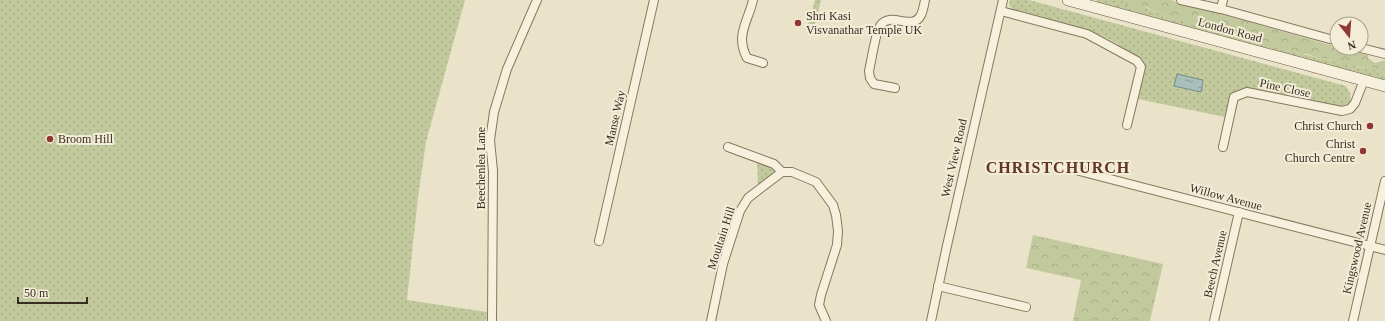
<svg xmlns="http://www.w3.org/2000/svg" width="1385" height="321" font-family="Georgia,serif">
  <defs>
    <pattern id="grass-dots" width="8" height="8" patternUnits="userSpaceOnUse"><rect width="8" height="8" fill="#c2c99d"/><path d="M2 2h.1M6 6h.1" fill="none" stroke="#a7ad87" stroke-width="1.8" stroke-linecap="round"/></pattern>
    <pattern id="forest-crowns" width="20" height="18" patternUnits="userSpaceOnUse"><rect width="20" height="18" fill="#c2c99d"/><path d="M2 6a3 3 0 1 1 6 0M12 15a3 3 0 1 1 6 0" fill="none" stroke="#a7ad87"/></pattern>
    <pattern id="water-ripples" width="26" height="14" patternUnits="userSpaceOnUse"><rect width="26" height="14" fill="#a9c0ba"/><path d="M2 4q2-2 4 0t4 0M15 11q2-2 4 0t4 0" fill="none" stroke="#8b9c97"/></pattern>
  </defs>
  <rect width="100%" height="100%" fill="#ebe3c9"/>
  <!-- grass -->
  <g fill="url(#grass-dots)">
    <path d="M0,0h465l-39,142 -8,55 -11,103 80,12 -1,9h-486z"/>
    <path d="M815,0h6l-8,32 -6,-2z"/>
    <path d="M1010,0h19l317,86 4,7 1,11 -8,5 -34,-8 -2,-3 -17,-4 -5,2 -40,-8 -14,7 -6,22 -87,-18 6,-31 -2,-7 -22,-12 -2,-5 -16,-8 -87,-24 -6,-7z"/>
    <path d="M1096,0h30l-1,3 10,9 6,-4 4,-1 28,13h9l22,7 9,-1 13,8 6,-3 18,11 10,2 8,4 26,3 5,3 9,1 11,4 7,-1 15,6h8l17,5 5,-2 9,6 5,1v6l-286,-77z"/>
    <path d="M757,158l25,14 -24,18z"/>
  </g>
  <!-- forest -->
  <g fill="url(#forest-crowns)">
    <path d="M1126,0h45l166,47v1h5l26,7v3l7,5 10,-3v14l-5,-1 -9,-6 -5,2 -9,-3 -16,-2 -15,-6 -7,1 -11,-5h-9l-5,-3 -26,-3 -8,-4 -10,-2 -18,-11 -6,3 -13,-8 -9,1 -22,-7h-9l-27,-13 -5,1 -6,4 -10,-9z"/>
    <path d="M1033,235l130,29 -13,57h-77l8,-41 -55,-12z"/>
  </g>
  <!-- water -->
  <path fill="url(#water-ripples)" stroke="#708e88" d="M1177,74l26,6 -2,12 -27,-6z"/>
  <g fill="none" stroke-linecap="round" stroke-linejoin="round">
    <!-- street casing -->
    <g stroke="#86765f" stroke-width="10">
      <g id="street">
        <path d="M753,0c-5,22 -18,35 -6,58l16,5"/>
        <path d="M1181,0l40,9 116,32"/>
        <path d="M1221,9l2,-9"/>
        <path d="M1001,11l86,23 50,27 4,6 -14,58"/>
        <path d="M1361,48l24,6"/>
        <path d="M895,88l-21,-4 -4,-6 -1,-7c2,-8 7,-41 11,-45 10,-16 33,6 41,-11 2,-4 3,-10 4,-15"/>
        <path d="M728,147l46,17 8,8"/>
        <path d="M1223,147l11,-50 13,-5 95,19 8,-2 5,-6 9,-23"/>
        <path d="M1060,166l325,84"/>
        <path d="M599,241l55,-241"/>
        <path d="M938,286l88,21"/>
        <path d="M492,321l1,-150 -3,-31 4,-28 13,-43 30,-69"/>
        <path d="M711,321l12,-57 17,-53 8,-13 34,-26h10l24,10 17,23 3,10 2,16 -1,14 -16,50 -2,10 7,16"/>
        <path d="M931,321l15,-71 57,-250"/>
        <path d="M1214,321l25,-109"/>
        <path d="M1353,321l32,-140"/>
      </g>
    </g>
    <!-- secondary casing -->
    <g stroke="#685742" stroke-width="12">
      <path id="secondary" d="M1068,0l317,86"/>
    </g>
    <!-- street -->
    <use href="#street" stroke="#f7f0dc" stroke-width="8"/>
    <!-- secondary -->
    <use href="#secondary" stroke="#f7f0dc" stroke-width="11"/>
  </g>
  <!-- markers -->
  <g fill="#913733" stroke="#f3edd8" stroke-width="1.5">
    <circle cx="798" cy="23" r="4"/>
    <circle cx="1370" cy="126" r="4"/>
    <circle cx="50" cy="139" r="4"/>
    <circle cx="1363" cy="151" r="4"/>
  </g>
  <g text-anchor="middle" stroke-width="4" stroke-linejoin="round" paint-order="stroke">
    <!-- poi labels -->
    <g font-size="12" fill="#382d21" stroke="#f3edd8" text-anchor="start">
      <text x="806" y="20">Shri Kasi<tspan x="806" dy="14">Visvanathar Temple UK</tspan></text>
      <text x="1362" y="130" text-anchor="end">Christ Church</text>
      <text x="58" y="143">Broom Hill</text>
      <text x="1355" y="148" text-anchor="end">Christ<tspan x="1355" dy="14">Church Centre</tspan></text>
    </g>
    <!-- street labels -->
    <g font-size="12" fill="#382d21" stroke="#f3edd8">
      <text transform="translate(1230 30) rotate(15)" y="4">London Road</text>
      <text transform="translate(1285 88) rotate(12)" y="4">Pine Close</text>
      <text transform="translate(615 118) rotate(-77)" y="4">Manse Way</text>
      <text transform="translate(954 158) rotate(-77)" y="4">West View Road</text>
      <text transform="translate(481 168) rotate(-90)" y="4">Beechenlea Lane</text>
      <text transform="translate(1226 197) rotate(15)" y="4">Willow Avenue</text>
      <text transform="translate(721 238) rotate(-72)" y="4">Moultain Hill</text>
      <text transform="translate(1357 248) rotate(-77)" y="4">Kingswood Avenue</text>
      <text transform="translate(1215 264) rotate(-77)" y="4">Beech Avenue</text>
    </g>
    <!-- district labels -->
    <g font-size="16" font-weight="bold" letter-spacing="1" fill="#613424" stroke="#f3edd8">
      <text x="1058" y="173">CHRISTCHURCH</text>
    </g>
  </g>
  <!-- north arrow -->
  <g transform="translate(1349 36) rotate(163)"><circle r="19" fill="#f3edd8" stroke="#a8a08f"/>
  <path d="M0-3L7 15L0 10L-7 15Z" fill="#913733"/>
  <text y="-6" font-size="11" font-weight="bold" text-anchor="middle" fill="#382d21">N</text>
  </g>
  <!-- scale -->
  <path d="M18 297v6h69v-6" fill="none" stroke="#382d21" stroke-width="2"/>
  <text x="24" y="297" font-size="12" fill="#382d21" stroke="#f3edd8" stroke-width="3" paint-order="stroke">50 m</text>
</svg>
